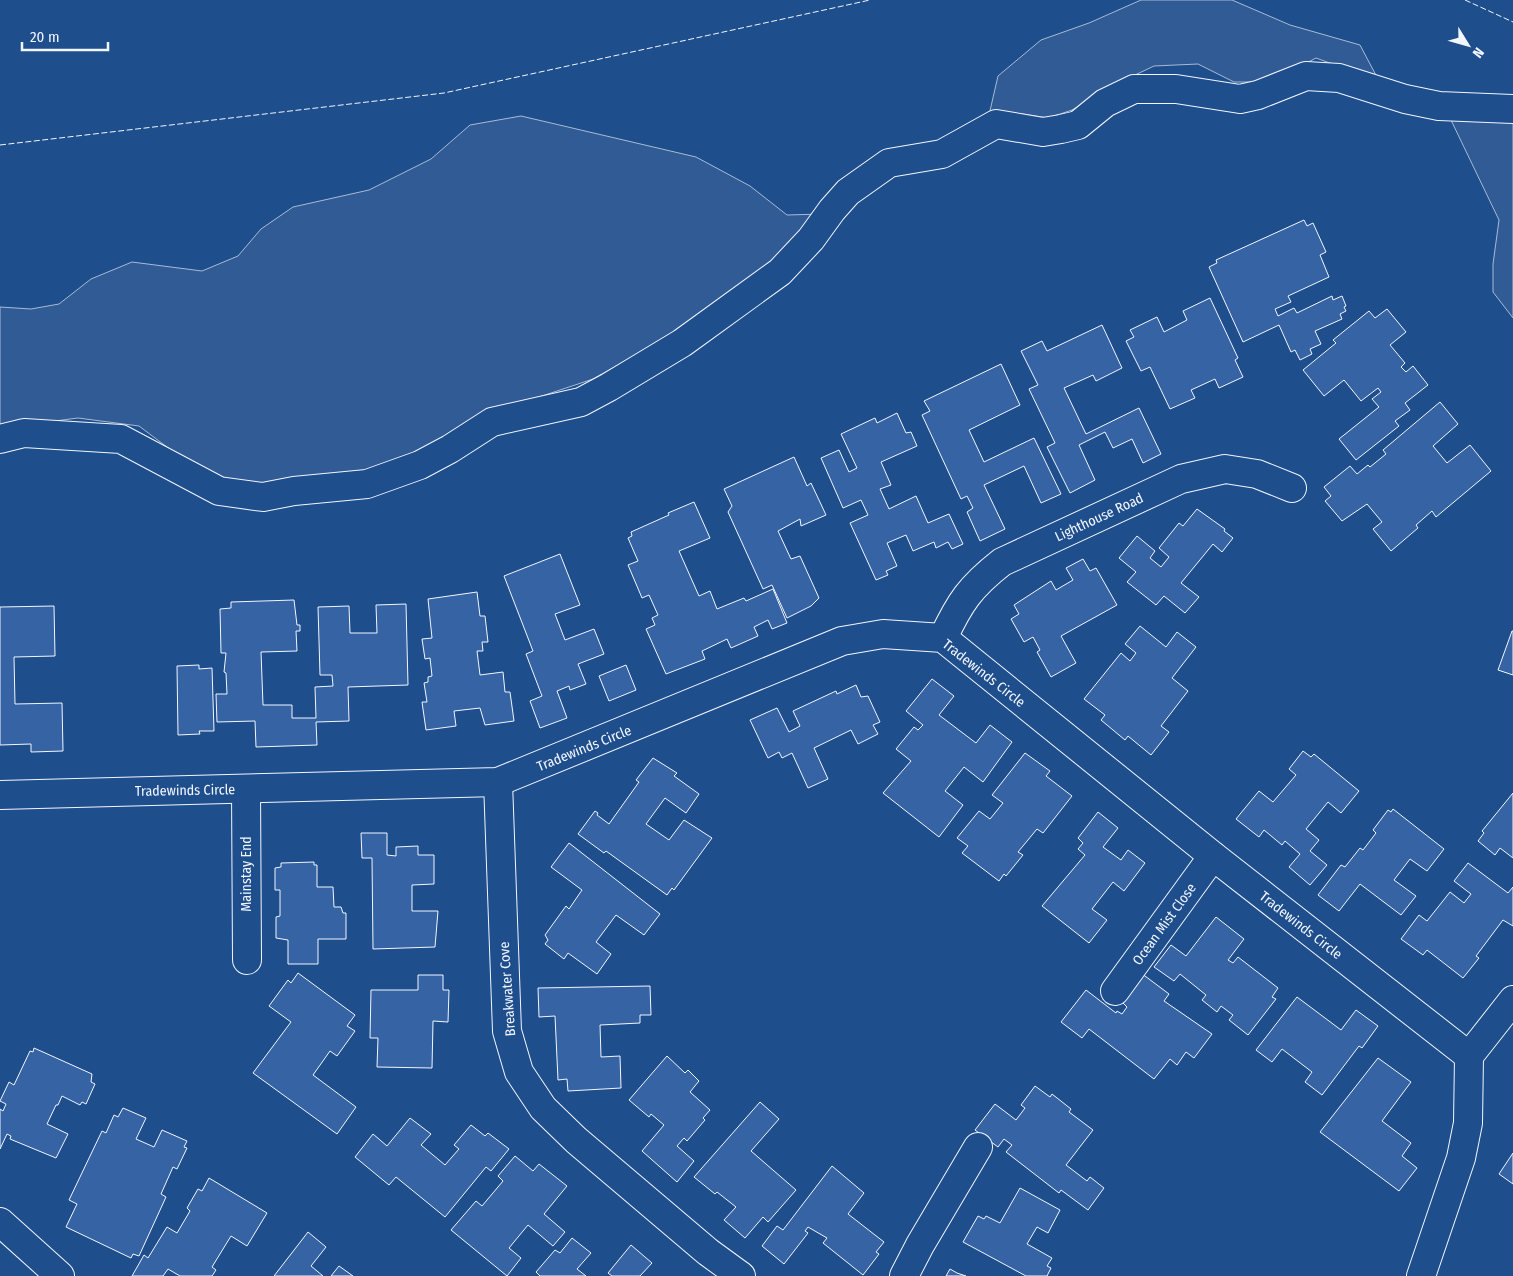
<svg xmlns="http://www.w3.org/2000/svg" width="1513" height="1276" font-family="'Fira Sans Condensed',sans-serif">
  <rect width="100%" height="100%" fill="#1f4e8c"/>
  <!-- built -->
  <g fill="#305b95" stroke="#a8bbd7">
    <path d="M1141,0h91l58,25 70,20 19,36 -63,-23 -46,24h-36l-36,-18 -44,2 -38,18 -44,26 -24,8 -25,-4 -34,1 9,-39 43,-36 48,-17z"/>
    <path d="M521,116l175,41 54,29 37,29 35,-1 -58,55 -81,59 -90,51 -63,21 -43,9 -62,43 -99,31 -72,5 -51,-14 -64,-48 -61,-8 -78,10v-121l31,2 28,-5 32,-25 41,-17 70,9 36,-15 23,-27 32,-22 76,-17 62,-31 39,-34z"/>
    <path d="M1513,117v201l-20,-26v-28l6,-44 -49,-102z"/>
  </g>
  <!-- building -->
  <g fill="#3563a3" stroke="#f2f6ff">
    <path d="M1304,220l3,6 6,-3 13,29 -6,3 9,22 -41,19 3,6 -16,7 3,7 16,-8 3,5 35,-17 1,4 9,-4 4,10 -2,1 2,4 -6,3 2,5 -27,12 6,13 -11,5 2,5 -12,6 -5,-10 -4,2 -12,-27 -36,17 -34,-75 8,-4 -1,-3z"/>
    <path d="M1210,298l28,60 -3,2 8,17 -24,11 -4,-9 -24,11 4,8 -25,11 -20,-42 -9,4 -15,-30 8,-4 -4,-7 27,-13 7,15 23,-12 -4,-9z"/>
    <path d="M1387,309l19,23 -16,13 15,18 -4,4 5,5 7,-6 15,19 -23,18 5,7 -15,11 4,5 -43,34 -17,-21 40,-32 -7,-8 9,-7 -3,-4 -17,13 -17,-21 -20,16 -21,-26 33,-27 -3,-3 36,-29 6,7z"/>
    <path d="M1102,325l20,43 -26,13 -3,-6 -29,13 22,46 53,-26 22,46 -18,9 -11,-24 -19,9 -8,-16 -26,13 16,35 -25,13 -23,-46 8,-4 -26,-54 9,-4 -17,-34 21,-10 5,10z"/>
    <path d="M1001,364l19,41 -51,25 15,32 50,-24 27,56 -20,9 -17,-37 -40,19 21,44 -25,12 -13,-29 6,-4 -6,-12 -6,3 -39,-84 8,-4 -6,-10z"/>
    <path d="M1440,402l18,22 -25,22 14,17 23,-18 21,26 -55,46 -4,-6 -16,14 2,3 -27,23 -18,-22 9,-7 -15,-18 -25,17 -17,-20 6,-5 -7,-9 26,-21 7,8 11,-9 2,2 16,-13 -3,-4z"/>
    <path d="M897,413l9,20 5,-1 6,14 -36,16 10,23 -11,4 9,20 27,-13 12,27 21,-9 14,30 -11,5 -4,-7 -12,6 -2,-6 -21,9 -7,-16 -19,8 10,23 -11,5 2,4 -12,5 -26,-57 18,-8 -7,-15 -18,8 -22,-50 18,-8 10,22 8,-4 -16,-34 34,-16 2,5z"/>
    <path d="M794,457l13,29 4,-3 15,32 -25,11 -1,-7 -22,12 13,28 9,-3 19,42 -8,8 -24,12 -15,-33 -9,4 -35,-77 4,-6 -8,-17z"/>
    <path d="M694,502l16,36 -31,13 20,45 11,-5 7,18 27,-11 2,3 27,-12 14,34 -15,6 -4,-9 -14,7 4,9 -27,12 -4,-9 -25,12 3,8 -39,15 -20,-45 9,-4 -3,-7 6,-3 -9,-20 -7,3 -14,-33 10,-4 -10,-23 4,-2 -1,-4 38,-17 -1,-2z"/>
    <path d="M1197,509l28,20 -1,2 9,7 -11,14 -9,-8 -32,39 18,14 -14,16 -21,-17 -8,9 -29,-23 9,-10 -17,-14 18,-22 18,15 -5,7 11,9 8,-10 -10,-9 20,-25 4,3z"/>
    <path d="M560,554l20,51 -25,9 10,26 29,-11 10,25 -26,10 8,20 -16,6 -1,-4 -12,5 10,27 -27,10 -10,-27 12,-5 -16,-42 7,-3 -29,-75z"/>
    <path d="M1083,559l7,12 6,-3 21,37 -56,31 15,27 -25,14 -14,-25 3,-2 -7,-13 -9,5 -13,-23 8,-5 -5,-9 37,-24 5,9 17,-10 -7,-12z"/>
    <path d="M477,592l3,24h5l3,26h-6l1,9h-6l3,24 23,-3 2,20h5l4,29 -29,4 -5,-17 -26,3 2,15 -30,4 -4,-28h5l-3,-19 4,-1v-5l4,-1 -2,-18 -5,1 -3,-20 10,-1 -4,-39z"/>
    <path d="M294,600l3,25h3v6h-4l1,20 -36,1 2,53h29v13h24l-1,-31 18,-1 -1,-11h-12l-2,-68 31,-1 1,27h27l-1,-28 30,-1 2,81 -60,2 1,34 -33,1 1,23 -61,2 -1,-26 -38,1 -1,-28h11l-1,-21 -2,-1 2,-19h-5l-1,-44 11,-1v-6z"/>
    <path d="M54,606l1,50 -41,1 1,47 47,-1 1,48 -32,1v-8l-31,1v-138z"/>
    <path d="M1140,626l26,21 11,-15 19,15 -24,31 16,13 -27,35 8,6 -18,23 -23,-19 -3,4 -24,-20 4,-5 -21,-16 37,-46 9,8 6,-8 -11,-9z"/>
    <path d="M1512,631h1v44l-15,-5z"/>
    <path d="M199,665v4l13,-1 2,63h-15l1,3 -22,1 -1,-69z"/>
    <path d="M626,665l10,25 -27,11 -10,-25z"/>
    <path d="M932,679l22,17 -15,19 37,28 14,-18 22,17 -29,40 -19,-15 -19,24 18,14 -24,32 -56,-44 28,-32 -15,-12 18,-22 4,3 5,-5 -17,-14z"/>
    <path d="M856,685l5,12 7,-1 12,26 -7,3 5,9 -20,10 -7,-14 -37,18 14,31 -20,9 -16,-35 -10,5 -3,-6 -11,6 -18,-38 27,-12 12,24 11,-6 -7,-15 43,-20 1,3z"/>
    <path d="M1303,751l8,6 3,-3 45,37 -18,22 -13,-11 -22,27 13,11 -9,11 17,14 -17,20 -21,-18 11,-13 -15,-13 -3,4 -18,-15 -5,7 -23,-18 23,-28 14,11 23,-27 -7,-6z"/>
    <path d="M1025,753l25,18 -4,5 26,20 -29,37 -6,-4 -19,23 5,3 -17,21 -2,-2 -5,7 -37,-28 6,-7 -11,-8 22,-27 11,8 13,-16 -11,-8z"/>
    <path d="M653,758l24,15 -3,3 25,18 -13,19 -21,-15 -19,26 23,16 15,-20 28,18 -38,52 -2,-2 -5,7 -61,-44 -2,2 -26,-19 17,-23 3,2 -1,2 12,9 30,-42 -3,-2z"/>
    <path d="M1513,793v65l-13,-10 -5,7 -17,-14 6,-8 -2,-2z"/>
    <path d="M1393,809l51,40 -17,22 -17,-12 -16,21 22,16 -15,19 -41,-31 -21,27 -21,-16 23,-30 4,2 15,-19 3,2 13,-17 -3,-3 15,-20 3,2z"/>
    <path d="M1098,812l20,16 -15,19 18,13 7,-10 17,13 -21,28 -11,-9 -21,27 15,11 -18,23 -47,-37 43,-51 -7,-6 5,-6 -5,-5z"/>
    <path d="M361,833h26v22l9,1v-9l22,-1v9h16v29l-22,1v26h26l-3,36 -62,2 -1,-91h-10z"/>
    <path d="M569,843l91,71 -16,21 -28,-20 -20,27 15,12 -14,20 -29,-21 -4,6 -19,-15 3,-4 -3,-5 21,-29 3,3 13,-19 -31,-23z"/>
    <path d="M314,862v3h3v22h16l1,20h7l2,6h3v26h-28v25h-30v-24l-12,-2v-21l4,-1v-26h-5v-22l6,-1v-4z"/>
    <path d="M1468,863l40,30 5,-6v39l-10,-6 -27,36 3,2 -16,20 -36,-28 -4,5 -22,-16 18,-24 8,6 23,-29 14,11 7,-9 -17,-13z"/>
    <path d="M1216,917l28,22 -16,21 5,3 5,-6 40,31 -6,9 4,2 -28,36 -19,-15 4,-5 -12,-9 -4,6 -15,-12 4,-5 -26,-21 -6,7 -20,-14 17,-22 15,11z"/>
    <path d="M298,973l57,42 -8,11 8,5 -18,25 -7,-5 -17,24 43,32 -19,27 -84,-61 38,-51 -22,-16 19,-26 3,3z"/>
    <path d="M1141,973l28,21 -5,7 48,33 -18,24 -8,-6 -9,13 -7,-6 -16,20 -65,-50 -7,9 -21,-16 25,-32 30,23 1,-2 5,3 5,-7 -4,-4 5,-6 -3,-2z"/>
    <path d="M418,975h25v15h6l-1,32 -15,-1 -1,47 -55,-1 1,-29h-8l1,-48h47z"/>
    <path d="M650,986l1,29h-11v8l-40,2 1,32 19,-1 1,32 -53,3 -1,-12 -9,1 -3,-64 -16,1 -1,-29z"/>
    <path d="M1297,997l44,33 15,-20 22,16 -16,22 -3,-2 -37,49 -17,-13 7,-10 -30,-23 -10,13 -16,-12z"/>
    <path d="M34,1048l58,26 -1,8 4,2 -9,20 -4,-2 -2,3 -18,-9 -4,9h-2l-9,19 21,10 -12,24 -46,-19 1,-3 -4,-2 -7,15v-40l3,2 3,-7 -6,-3 9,-19 5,3 16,-34 3,1z"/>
    <path d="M667,1056l18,17 3,-3 11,11 -9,11 20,18 -7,8 2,2 -18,21 -3,-3 -7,8 17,15 -17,21 -35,-31 22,-26 -13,-11 -2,3 -20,-17z"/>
    <path d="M1378,1058l33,24 -29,39 29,22 -9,13 15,12 -18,23 -79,-59z"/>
    <path d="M1035,1086l15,11 2,-3 19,15 -2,3 24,18 -27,35 21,16 3,-4 14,11 -16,22 -27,-20 -2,3 -53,-41 6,-7 -8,-6 -6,8 -23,-17 20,-26 21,16 9,-12 -4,-3z"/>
    <path d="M760,1102l19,17 -28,32 45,39 -28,32 -5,-5 -18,21 -21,-18 12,-13 -19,-15 -2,2 -21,-17z"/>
    <path d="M123,1108l23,10 -10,21 18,8 8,-17 25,11 -3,6 3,1 -10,21 -4,-2 -12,27 5,3 -27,59 -6,-2 -2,4 -65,-31 11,-23 -8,-4 33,-69 4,2 8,-18 4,2z"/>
    <path d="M410,1118l21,16 -10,11 24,20 14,-16 -5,-4 17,-20 14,11 3,-3 21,16 -18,22 -5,-4 -41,50 -49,-40 -7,8 -34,-28 18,-23 14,12z"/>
    <path d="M1513,1153v31l-14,-10z"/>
    <path d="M515,1156l18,15 6,-7 28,22 -23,28 21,18 -12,14 -25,-21 -19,23 12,10 -14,18 -56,-46 25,-29 6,5 21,-25 -5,-5z"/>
    <path d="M832,1166l32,27 -16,21 36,28 -8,10 3,2 -16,21 -40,-32 4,-5 -19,-11 -3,4 3,2 -24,31 -22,-18 15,-20 6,4z"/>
    <path d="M209,1178l58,35 -20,33 -16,-10 -19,31 4,3 -4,6h-32l-12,-7 -5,7h-31l12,-21 4,3 19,-31 10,6 13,-22 -3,-3 11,-19 4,2z"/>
    <path d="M1020,1188l40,22 -12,23 -11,-6 -10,17 25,14 -5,8 4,2 -4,8h-21l-63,-34 15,-26 6,3 2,-3 14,7z"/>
    <path d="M308,1232l18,15 -15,19 12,10h-49z"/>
    <path d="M572,1238l19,15 -14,16 9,7h-46l-4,-4 19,-22 5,3z"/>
    <path d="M631,1245l21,18 -12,13h-28l-4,-3z"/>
    <path d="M339,1266l14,10h-22z"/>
    <path d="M950,1269l7,4 9,3h-20z"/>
  </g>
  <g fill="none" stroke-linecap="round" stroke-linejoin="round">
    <!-- minor casing -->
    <g stroke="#f2f6ff" stroke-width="30">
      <g id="minor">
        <path d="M0,439l24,-6 97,6 98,52 44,6 31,-6 73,-7 53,-19 30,-16 42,-27 89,-20 28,-15 73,-44 98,-71 31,-33 21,-29 16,-18 41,-29 53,-9 54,-30 47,8 18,-3 17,-4 27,-22 29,-14h42l64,10 18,-4 48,-19 33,2 66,21 34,7 74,3"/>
        <path d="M943,638c17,-36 27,-51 59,-76l179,-83 44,-10 32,5 35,14"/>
        <path d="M498,782l9,249 12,41 24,36 33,32 132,112 33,24"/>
        <path d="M246,789l1,171"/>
        <path d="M0,795l498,-13 344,-141 41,-7 60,4 270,218 256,200"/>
        <path d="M1115,991l98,-135"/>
        <path d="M1469,1056l44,-56"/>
        <path d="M0,1222l60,54"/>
        <path d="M904,1276l16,-31 58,-98"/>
        <path d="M1421,1276l40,-118 7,-35 1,-67"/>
      </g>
    </g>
    <!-- minor -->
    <use href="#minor" stroke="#1f4e8c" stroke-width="28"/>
    <!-- fence -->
    <g stroke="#f2f6ff" stroke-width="1" stroke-dasharray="6 2.5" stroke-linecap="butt">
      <path d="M1465,0l48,22"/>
      <path d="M0,145l444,-52 426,-93"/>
    </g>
  </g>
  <g text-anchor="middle" stroke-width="4" stroke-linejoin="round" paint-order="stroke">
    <!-- street labels -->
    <g font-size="14" fill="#f2f6ff" stroke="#1f4e8c">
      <text transform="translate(1099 517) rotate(-25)" y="5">Lighthouse Road</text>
      <text transform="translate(984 673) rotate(38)" y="5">Tradewinds Circle</text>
      <text transform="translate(584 748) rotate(-22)" y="5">Tradewinds Circle</text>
      <text transform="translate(185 790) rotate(-1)" y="5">Tradewinds Circle</text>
      <text transform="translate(246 874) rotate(-90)" y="5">Mainstay End</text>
      <text transform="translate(1164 924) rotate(-54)" y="5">Ocean Mist Close</text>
      <text transform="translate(1301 925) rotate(38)" y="5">Tradewinds Circle</text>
      <text transform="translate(507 989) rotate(-94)" y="5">Breakwater Cove</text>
    </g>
  </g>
  <!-- north arrow -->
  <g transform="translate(1468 45) rotate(127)" stroke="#1f4e8c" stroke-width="4" paint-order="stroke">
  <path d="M0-4L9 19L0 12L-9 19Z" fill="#f2f6ff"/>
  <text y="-8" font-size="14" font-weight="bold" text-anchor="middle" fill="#f2f6ff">N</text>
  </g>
  <!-- scale -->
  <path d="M22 42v8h86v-8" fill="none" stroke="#f2f6ff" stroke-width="2.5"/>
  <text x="30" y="42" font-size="15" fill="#f2f6ff" stroke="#1f4e8c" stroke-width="4" paint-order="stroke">20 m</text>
</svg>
